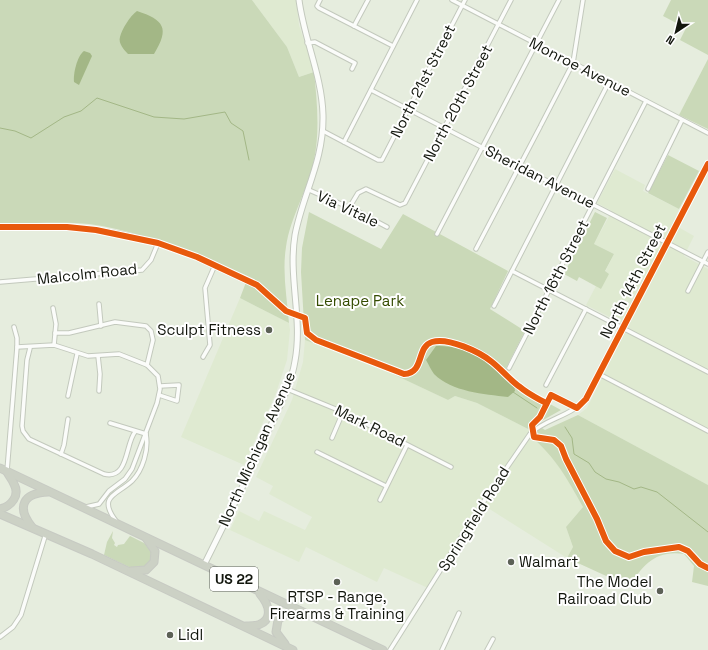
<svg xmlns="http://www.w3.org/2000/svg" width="708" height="650" font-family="'Space Grotesk',sans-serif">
  <rect width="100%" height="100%" fill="#e6edde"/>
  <!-- built -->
  <g fill="#dfead1">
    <path d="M252,0h44l3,25 15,47 -15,5 -12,-30z"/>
    <path d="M615,169l30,16 -2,6 36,18 -6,15 21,12 -10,20 24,13v216l-130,-70 9,-7 41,-82 -42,-21 10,-19 5,3 7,-16 -3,-1 9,-18 -20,-10 18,-33 -15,-8z"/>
    <path d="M240,298l49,25 1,7 -3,30 -11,33 -32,72 -63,-28z"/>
    <path d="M305,340l75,28 68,32 7,-4 22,7 53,27 1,7 15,12 21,29 16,29 -17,20 7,20 -6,11 -87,-55 -52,85 -44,-20 -7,14 -71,-35 -7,15 -69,-32 9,-19 20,10 5,-10 41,19 7,-13 -43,-23 4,-8 -17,-9 36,-77 11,-38z"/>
  </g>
  <!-- green -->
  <g fill="#cad9b8">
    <path d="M0,0h252l35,47 12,30 15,-5c3,29 6,59 0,88 -5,28 -24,57 -28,87 -4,25 1,51 3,76l-49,-25 8,-21c-51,-23 -103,-45 -159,-53 -26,-3 -62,0 -89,-1z"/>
    <path d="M671,0h37v55l-28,-15 6,-12 -23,-12z"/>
    <path d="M708,59v70l-29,-14z"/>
    <path d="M668,155l31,16 -20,38 -31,-16z"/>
    <path d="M309,212l72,37 22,-35 105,57 -18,38 35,22 -21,41 33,25 24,13 -25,14 9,6 33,-15 130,70v101l-16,-4 2,-16 -10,-12c-30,-4 -39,11 -56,32l-61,-28 6,-11 -7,-20 17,-20c-15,-27 -28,-51 -52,-70l-1,-7 -53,-27 -22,-7 -7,4 -68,-32 -75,-28 -4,-68 1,-24z"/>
    <path d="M595,212l12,6 -13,26 20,10 -9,17 4,3 -8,15 -22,-12 -2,4 -13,-7z"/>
    <path d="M113,531l-1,7 3,5 -1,2 3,2 1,-2 6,-1 6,-8 18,9 5,12 -7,10 -15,1 -27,-13 3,-13z"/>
  </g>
  <!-- water -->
  <g fill="#a3b786">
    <path d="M137,11c27,9 33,17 17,43h-26c-4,-4 -10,-11 -8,-17 2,-8 10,-21 17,-26z"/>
    <path d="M84,51l6,2 2,3 -13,29 -5,-3c-1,-8 3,-26 10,-31z"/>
    <path d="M436,346c34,-1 55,17 78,39l1,6 -7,6c-24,-3 -56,-5 -74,-23 -3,-4 -5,-9 -8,-14z"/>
  </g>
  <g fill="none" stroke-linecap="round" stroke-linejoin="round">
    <!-- stream -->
    <g stroke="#a3b786" stroke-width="1">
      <path d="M0,128l15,3 16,7 33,-21 17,-6 16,-13 57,19 30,2 41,-7 6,11 12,8 6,29"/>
      <path d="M513,392l24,16"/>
      <path d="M565,427l7,11 2,16 15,9 6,9 11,7 13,3 15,7 7,-2 16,5 51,40"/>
    </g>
    <!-- street casing -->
    <g stroke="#c3c9bd" stroke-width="5.5">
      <g id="street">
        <path d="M320,0l-3,6 2,2 74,38"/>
        <path d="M452,0l256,133"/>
        <path d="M354,26l14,-26"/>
        <path d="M307,43l8,-1 40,21 -3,6"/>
        <path d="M371,90l337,174"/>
        <path d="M541,125l32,-62 10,-63"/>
        <path d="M323,131l55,29h4l83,-160"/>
        <path d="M344,142l73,-142"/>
        <path d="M648,189l34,-69"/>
        <path d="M309,190l46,20 32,17"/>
        <path d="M349,208l9,-15 8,-4 34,16 5,-2 106,-203"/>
        <path d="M0,227c53,-1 107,-1 158,16 31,10 61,24 91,37"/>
        <path d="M437,234l122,-234"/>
        <path d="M476,249l64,-122"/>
        <path d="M512,271l196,101"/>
        <path d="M0,282l142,-12 9,-10 7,-17"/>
        <path d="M688,291l20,-39"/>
        <path d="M99,304l2,22"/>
        <path d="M494,306l115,-224"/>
        <path d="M53,308l3,16 -2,21"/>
        <path d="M55,333h14l46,-11 31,4 5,5 2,9 -6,25"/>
        <path d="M17,347l37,-2 34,11 31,-2 28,11 11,11 2,13 -3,14 -25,66 -7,10 -16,12 -10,13 -13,3"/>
        <path d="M30,348l-3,12 -5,66 1,5 6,8 75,35c25,6 21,-30 31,-42"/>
        <path d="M98,356l2,18 -1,17"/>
        <path d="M203,357l7,-12 -5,-57 10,-23"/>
        <path d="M509,368l137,-267"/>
        <path d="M599,374l109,57"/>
        <path d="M546,385l40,-76"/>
        <path d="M287,389l56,23 108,55"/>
        <path d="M159,395l18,6 2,-16 -19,1"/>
        <path d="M68,396l9,-42"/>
        <path d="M110,423l36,11"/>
        <path d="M332,438l11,-26"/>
        <path d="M317,452l69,34"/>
        <path d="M61,454l3,-9 4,-26"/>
        <path d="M7,471l10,-124v-9l-3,-11"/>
        <path d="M380,500l27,-55"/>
        <path d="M116,521c-19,-25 1,-26 16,-40 11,-11 17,-32 14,-47"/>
        <path d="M0,637l13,-10 8,-12 25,-82"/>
        <path d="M390,650l96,-152 44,-64c17,-17 44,-17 58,-39l120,-231"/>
        <path d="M442,650l17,-37"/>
        <path d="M487,650l6,-11"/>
      </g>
    </g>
    <!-- secondary casing -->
    <g stroke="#c3c9bd" stroke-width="7">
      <path id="secondary" d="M204,565c22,-44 44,-88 64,-133 10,-23 23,-46 27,-71 8,-42 -7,-84 0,-126 8,-42 29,-74 28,-120 -1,-39 -19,-76 -24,-115"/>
    </g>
    <!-- highway casing -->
    <g stroke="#c7cac3" stroke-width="9">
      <g id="highway">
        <path d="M0,468l383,182"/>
        <path d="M0,509c12,-3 20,-14 14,-25 -2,-5 -5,-8 -7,-12"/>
        <path d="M0,514l92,40 201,96"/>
        <path d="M32,527c-16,-20 -9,-34 16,-35"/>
        <path d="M131,571l15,-1 8,-8 1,-11 -9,-13"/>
        <path d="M246,626c25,1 28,-15 14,-32"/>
        <path d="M285,644l-9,-12 2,-12 8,-6 16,-2"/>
      </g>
    </g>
    <!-- street -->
    <use href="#street" stroke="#fbfcfa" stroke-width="3.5"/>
    <!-- secondary -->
    <use href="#secondary" stroke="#fbfcfa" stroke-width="5"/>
    <!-- highway -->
    <use href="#highway" stroke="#ccd1c5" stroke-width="7"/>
    <!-- cycleway casing -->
    <g stroke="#fff" stroke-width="8">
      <g id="cycleway">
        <path d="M708,164l-122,235 -9,9 -26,-13 -11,22 -8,8 2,12 20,3 7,6 5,13 31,60 9,22 9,10 14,6 15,-5 35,-5 9,4 12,13 8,4"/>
        <path d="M0,227h67l29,3 62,13 39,14 60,28 29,26 19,7 2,15 9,7 88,34c21,-1 12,-27 28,-32 16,-5 48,10 60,20 10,8 18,18 28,25 8,7 17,11 26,16"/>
      </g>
    </g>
    <!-- cycleway -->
    <use href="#cycleway" stroke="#e8590c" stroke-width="6"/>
  </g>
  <!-- markers -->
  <g fill="#5c6156" stroke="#fff" stroke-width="1.5">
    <circle cx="269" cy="330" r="4"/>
    <circle cx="511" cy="562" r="4"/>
    <circle cx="337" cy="582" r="4"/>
    <circle cx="660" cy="591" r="4"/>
    <circle cx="170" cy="635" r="4"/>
  </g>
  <g text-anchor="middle" stroke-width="4" stroke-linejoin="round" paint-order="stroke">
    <!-- shield labels -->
    <rect fill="#fff" stroke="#595c56" stroke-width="1" x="210" y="567" width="48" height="24" rx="3"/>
    <g font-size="14" font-weight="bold" fill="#12160d">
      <text x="234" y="584">US 22</text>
    </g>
    <!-- street labels -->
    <g font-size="15" fill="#12160d" stroke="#fff">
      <text transform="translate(580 67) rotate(27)" y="5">Monroe Avenue</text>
      <text transform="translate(423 81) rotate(-63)" y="5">North 21st Street</text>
      <text transform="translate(458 103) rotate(-62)" y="5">North 20th Street</text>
      <text transform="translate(540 177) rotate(27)" y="5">Sheridan Avenue</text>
      <text transform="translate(348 209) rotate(25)" y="5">Via Vitale</text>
      <text transform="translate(87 274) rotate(-6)" y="5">Malcolm Road</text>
      <text transform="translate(556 277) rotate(-63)" y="5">North 16th Street</text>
      <text transform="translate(633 281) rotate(-63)" y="5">North 14th Street</text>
      <text transform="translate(370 426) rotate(26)" y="5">Mark Road</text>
      <text transform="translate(257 449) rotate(-66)" y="5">North Michigan Avenue</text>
      <text transform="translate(474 519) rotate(-58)" y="5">Springfield Road</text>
    </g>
    <!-- park labels -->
    <g font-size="15" fill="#354c02" stroke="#fff">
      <text x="360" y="306">Lenape Park</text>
    </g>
    <!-- poi labels -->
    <g font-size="15" fill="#12160d" stroke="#fff" text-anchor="end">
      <text x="261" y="335">Sculpt Fitness</text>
      <text x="519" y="567" text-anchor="start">Walmart</text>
      <text x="652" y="587">The Model<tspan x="652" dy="17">Railroad Club</tspan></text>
      <text x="337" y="602" text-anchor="middle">RTSP - Range,<tspan x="337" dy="17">Firearms &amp; Training</tspan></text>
      <text x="178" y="640" text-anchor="start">Lidl</text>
    </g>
  </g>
  <!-- north arrow -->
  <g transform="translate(676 32) rotate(215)" stroke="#ffffff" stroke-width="3" paint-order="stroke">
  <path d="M0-3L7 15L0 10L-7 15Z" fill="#12160d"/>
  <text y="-6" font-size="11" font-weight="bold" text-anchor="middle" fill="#12160d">N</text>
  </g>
</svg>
